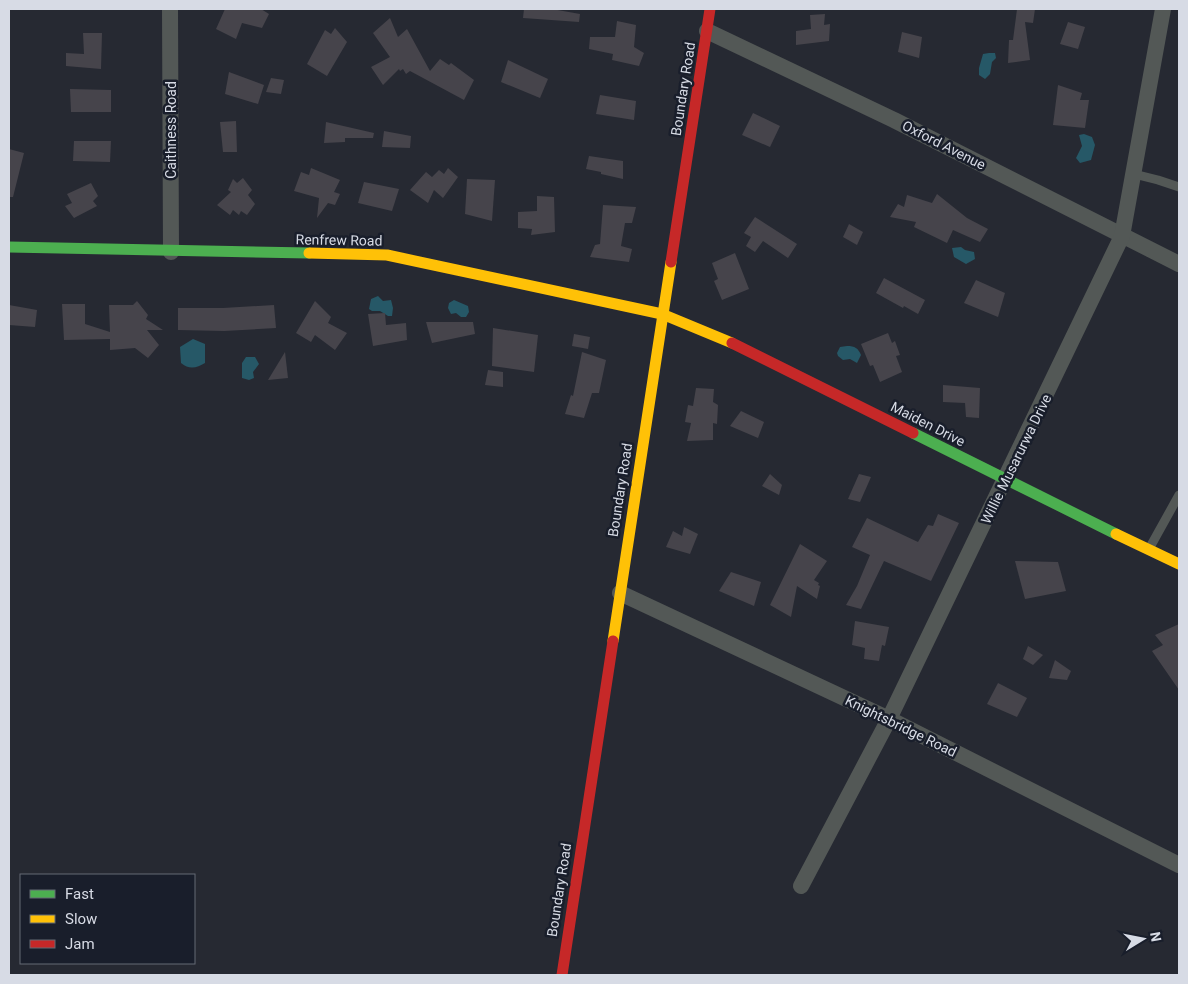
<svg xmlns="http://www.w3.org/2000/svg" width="1188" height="984" font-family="Roboto,sans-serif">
  <rect width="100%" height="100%" fill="#262932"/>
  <!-- water -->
  <g fill="#265867">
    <path d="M989,53h6l1,5 -4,4 -2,12 -5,5 -6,-4v-7l4,-14z"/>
    <path d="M1084,134l8,3 3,8 -4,15 -11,3 -4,-5 6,-12 -3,-11z"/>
    <path d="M961,247l4,3 9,2 1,7 -9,5 -12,-7 -2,-9z"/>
    <path d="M378,296l5,5 8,-1 2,8 -1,8h-4l-8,-5h-8l-3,-2 2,-10z"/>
    <path d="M454,300l14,6 1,6 -3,5h-5l-5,-4 -5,1 -3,-6 1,-5z"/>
    <path d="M193,339l12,5v19c-8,5 -16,7 -24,0l-1,-16z"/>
    <path d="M847,346c8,0 11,2 14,9l-4,8 -7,-4 -7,1 -5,-4 -1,-3 3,-6z"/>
    <path d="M246,357h9l4,7 -6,8 1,6 -5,2 -7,-2v-15z"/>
  </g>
  <!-- building -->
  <g fill="#46444b">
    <path d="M225,9h36l8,5 -7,14 -20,-5 -6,16 -20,-10z"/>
    <path d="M524,9h28l28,5 -1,8 -56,-4z"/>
    <path d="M1017,9h18l-2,14 -8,-1 5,38 -22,3 1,-23h4z"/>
    <path d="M825,14l-1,11 6,-1 -1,17 -33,4v-14l15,-2 -1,-14z"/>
    <path d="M390,18l8,19 9,-8 23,42 10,-12 9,6 2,-2 23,17 -10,20 -54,-29 -4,3 -3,-5 -3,2 -1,-2 -16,16 -12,-18 19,-10 -17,-24z"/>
    <path d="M617,21l19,4 -2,22 10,6 -5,13 -27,-6 1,-6 -24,-5 1,-12h25z"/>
    <path d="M1068,22l17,5 -7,22 -18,-5z"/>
    <path d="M335,28l12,14 -20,34 -20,-12 18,-34 6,4z"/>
    <path d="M902,32l20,5 -3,21 -21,-6z"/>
    <path d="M83,33h19l-1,36 -35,-3v-13l18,1z"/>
    <path d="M508,60l40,19 -8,19 -39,-16z"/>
    <path d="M229,72l35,13 -6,19 -33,-10z"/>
    <path d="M271,78l13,2 -3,14 -15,-2z"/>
    <path d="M1058,85l24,8 -2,7h9l-4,28 -32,-3z"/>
    <path d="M70,89l41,1v22h-40z"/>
    <path d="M600,95l36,6 -2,19 -38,-6z"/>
    <path d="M753,113l27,13 -10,21 -28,-12z"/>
    <path d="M236,121l1,31h-14l-3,-30z"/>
    <path d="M326,122l48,11 -1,5h-28v4l-21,1z"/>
    <path d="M384,131l27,5 -1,12 -28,-1z"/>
    <path d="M74,141h37l-1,21 -37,-1z"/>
    <path d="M9,149l15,4 -11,44h-4z"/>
    <path d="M589,156l34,5v18l-22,-5v-2l-15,-3z"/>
    <path d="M311,168l29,12 -6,12 6,2 -5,11 -7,-2 -11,15 2,-20 -25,-7 7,-19 8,3z"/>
    <path d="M448,168l10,9 -15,21 -9,-8 -6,13 -18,-13 16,-18 6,5 7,-7 5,4z"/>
    <path d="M243,178l9,12 -4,5 7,9 -8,11 -6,-4 -2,4 -6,-5 -3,5 -13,-10 14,-13 -3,-2 5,-11 4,4z"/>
    <path d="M467,179l28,1 -3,41 -27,-7z"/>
    <path d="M364,182l35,7 -7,22 -34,-8z"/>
    <path d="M91,183l7,13 -5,5 4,5 -23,12 -9,-12 7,-3 -5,-9z"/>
    <path d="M937,194l30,24 21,11 -8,13 -27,-12 -6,13 -33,-16 2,-5 -26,-5 8,-13 6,3 3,-12 25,8z"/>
    <path d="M537,196l17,1 1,35 -24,3 1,-6 -14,-1v-16l19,-1z"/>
    <path d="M603,205l33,2 -4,16h-7l-4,23 11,3 -3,13 -39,-5 5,-12 5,-1z"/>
    <path d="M755,217l42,27 -9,14 -25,-17 -8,11 -9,-6 5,-9 -7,-4z"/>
    <path d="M849,224l14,8 -6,13 -14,-8z"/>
    <path d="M735,253l14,36 -27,11 -8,-19 4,-2 -6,-16z"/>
    <path d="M884,278l41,22 -7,14 -14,-8 -1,2 -27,-15z"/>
    <path d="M976,280l29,13 -7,24 -34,-14z"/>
    <path d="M137,301l11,14 -2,4 17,11h-16l12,15 -11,13 -13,-10 -25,2v-11l-46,1 -2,-36h23v20l25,8 -1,-27h24z"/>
    <path d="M315,301l16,16 -3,6 19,10 -12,17 -20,-15 -4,7 -15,-9z"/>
    <path d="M9,305l28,5 -2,17 -26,-2z"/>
    <path d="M274,305l2,23 -52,3 -46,-1v-22h45z"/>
    <path d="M385,313l1,12 20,-2 1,17 -34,6 -5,-32z"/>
    <path d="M426,322h47l2,12 -43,9z"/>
    <path d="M493,328l45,7 -4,37 -42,-6z"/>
    <path d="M888,333l4,10 3,-2 5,14 -4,1 6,16 -22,10 -7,-17 -3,1 -9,-22z"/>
    <path d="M574,334l16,3 -2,12 -16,-3z"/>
    <path d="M285,352l3,26 -20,2z"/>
    <path d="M582,352l24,8 -7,33h-7l-8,25 -19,-4 6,-19 2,1z"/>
    <path d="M488,370l15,2v15l-18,-2z"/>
    <path d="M943,385l37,3 -1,30 -13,-1 -1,-14 -22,-1z"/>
    <path d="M696,388l18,1 -1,13 5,3 -1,19 -4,-1v17l-26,1 4,-18 -6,-1 3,-17 5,1z"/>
    <path d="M741,411l23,11 -6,16 -28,-12z"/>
    <path d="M770,474l12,11 -3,10 -17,-9z"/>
    <path d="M859,474l12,3 -11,25 -12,-3z"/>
    <path d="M938,514l21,9 -28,58 -47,-20 -23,48 -15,-4 11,-19 13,-31 -18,-8 15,-29 51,24 10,-17 5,1z"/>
    <path d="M684,527l14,7 -8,20 -24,-7 7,-16 9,5z"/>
    <path d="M800,544l27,17 -13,19 5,3 -1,2 2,1 -3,13 -20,-13 -6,31 -21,-12z"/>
    <path d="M1015,561l43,1 8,29 -41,8z"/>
    <path d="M731,572l30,10 -7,24 -35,-15z"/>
    <path d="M855,621l34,6 -4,19 -3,-1 -3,16 -15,-2 1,-11 -13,-3z"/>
    <path d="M1179,624v66l-27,-39 11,-6 -8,-10z"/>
    <path d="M1028,646l15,9 -10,10 -10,-6z"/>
    <path d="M1055,660l16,11 -4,9 -18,-2z"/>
    <path d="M998,683l29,15 -10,19 -30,-13z"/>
  </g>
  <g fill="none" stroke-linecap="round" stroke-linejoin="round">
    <!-- lane -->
    <g stroke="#535856" stroke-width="9">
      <path d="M1134,174l24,6 21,7"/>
      <path d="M1149,549l30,-54"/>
    </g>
    <!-- street -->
    <g stroke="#535856" stroke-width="16">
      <path d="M170,9l1,243"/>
      <path d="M707,31l187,89 285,144"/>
      <path d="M620,593l269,126 290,146"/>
      <path d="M801,886l88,-167 233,-483 41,-227"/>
    </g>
    <!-- fast -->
    <g stroke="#4caf50" stroke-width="11">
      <path d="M9,247l300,6"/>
      <path d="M913,433l203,101"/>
    </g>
    <!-- slow -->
    <g stroke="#ffc107" stroke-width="11">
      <path d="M309,253l78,2 275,59 70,29"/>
      <path d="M1116,534l63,30"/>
      <path d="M613,641l58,-379"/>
    </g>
    <!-- jam -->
    <g stroke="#c62828" stroke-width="11">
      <path d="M671,262l39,-253"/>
      <path d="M732,343l181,90"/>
      <path d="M562,975l51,-334"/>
    </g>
  </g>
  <g text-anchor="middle" stroke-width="5" stroke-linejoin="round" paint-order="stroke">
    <!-- street labels -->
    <g font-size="14" fill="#d7dbe5" stroke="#191e2b">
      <text transform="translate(683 89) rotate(-81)" y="5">Boundary Road</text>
      <text transform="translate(171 130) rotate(-90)" y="5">Caithness Road</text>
      <text transform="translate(944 145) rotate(27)" y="5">Oxford Avenue</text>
      <text transform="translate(339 240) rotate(1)" y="5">Renfrew Road</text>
      <text transform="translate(928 424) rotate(27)" y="5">Maiden Drive</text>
      <text transform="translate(1016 459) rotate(-64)" y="5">Willie Musarurwa Drive</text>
      <text transform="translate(620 490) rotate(-81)" y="5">Boundary Road</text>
      <text transform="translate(901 726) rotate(26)" y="5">Knightsbridge Road</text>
      <text transform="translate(559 890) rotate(-81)" y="5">Boundary Road</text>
    </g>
  </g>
  <!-- border -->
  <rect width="1188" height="984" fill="none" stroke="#d7dbe5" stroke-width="20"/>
  <!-- legend -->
  <rect x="20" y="874" width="175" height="90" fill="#191e2b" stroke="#656a75"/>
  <rect x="30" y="890" width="25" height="8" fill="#4caf50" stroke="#656a75"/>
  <text x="65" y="899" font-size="15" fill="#d7dbe5">Fast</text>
  <rect x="30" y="915" width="25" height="8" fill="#ffc107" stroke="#656a75"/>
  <text x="65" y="924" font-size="15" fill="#d7dbe5">Slow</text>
  <rect x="30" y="940" width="25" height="8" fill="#c62828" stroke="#656a75"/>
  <text x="65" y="949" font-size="15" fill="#d7dbe5">Jam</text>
  <!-- north arrow -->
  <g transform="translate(1143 939) rotate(80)" stroke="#191e2b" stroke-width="4" paint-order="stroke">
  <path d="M0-4L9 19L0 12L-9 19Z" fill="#d7dbe5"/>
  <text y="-8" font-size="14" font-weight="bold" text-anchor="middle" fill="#d7dbe5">N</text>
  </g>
</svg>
